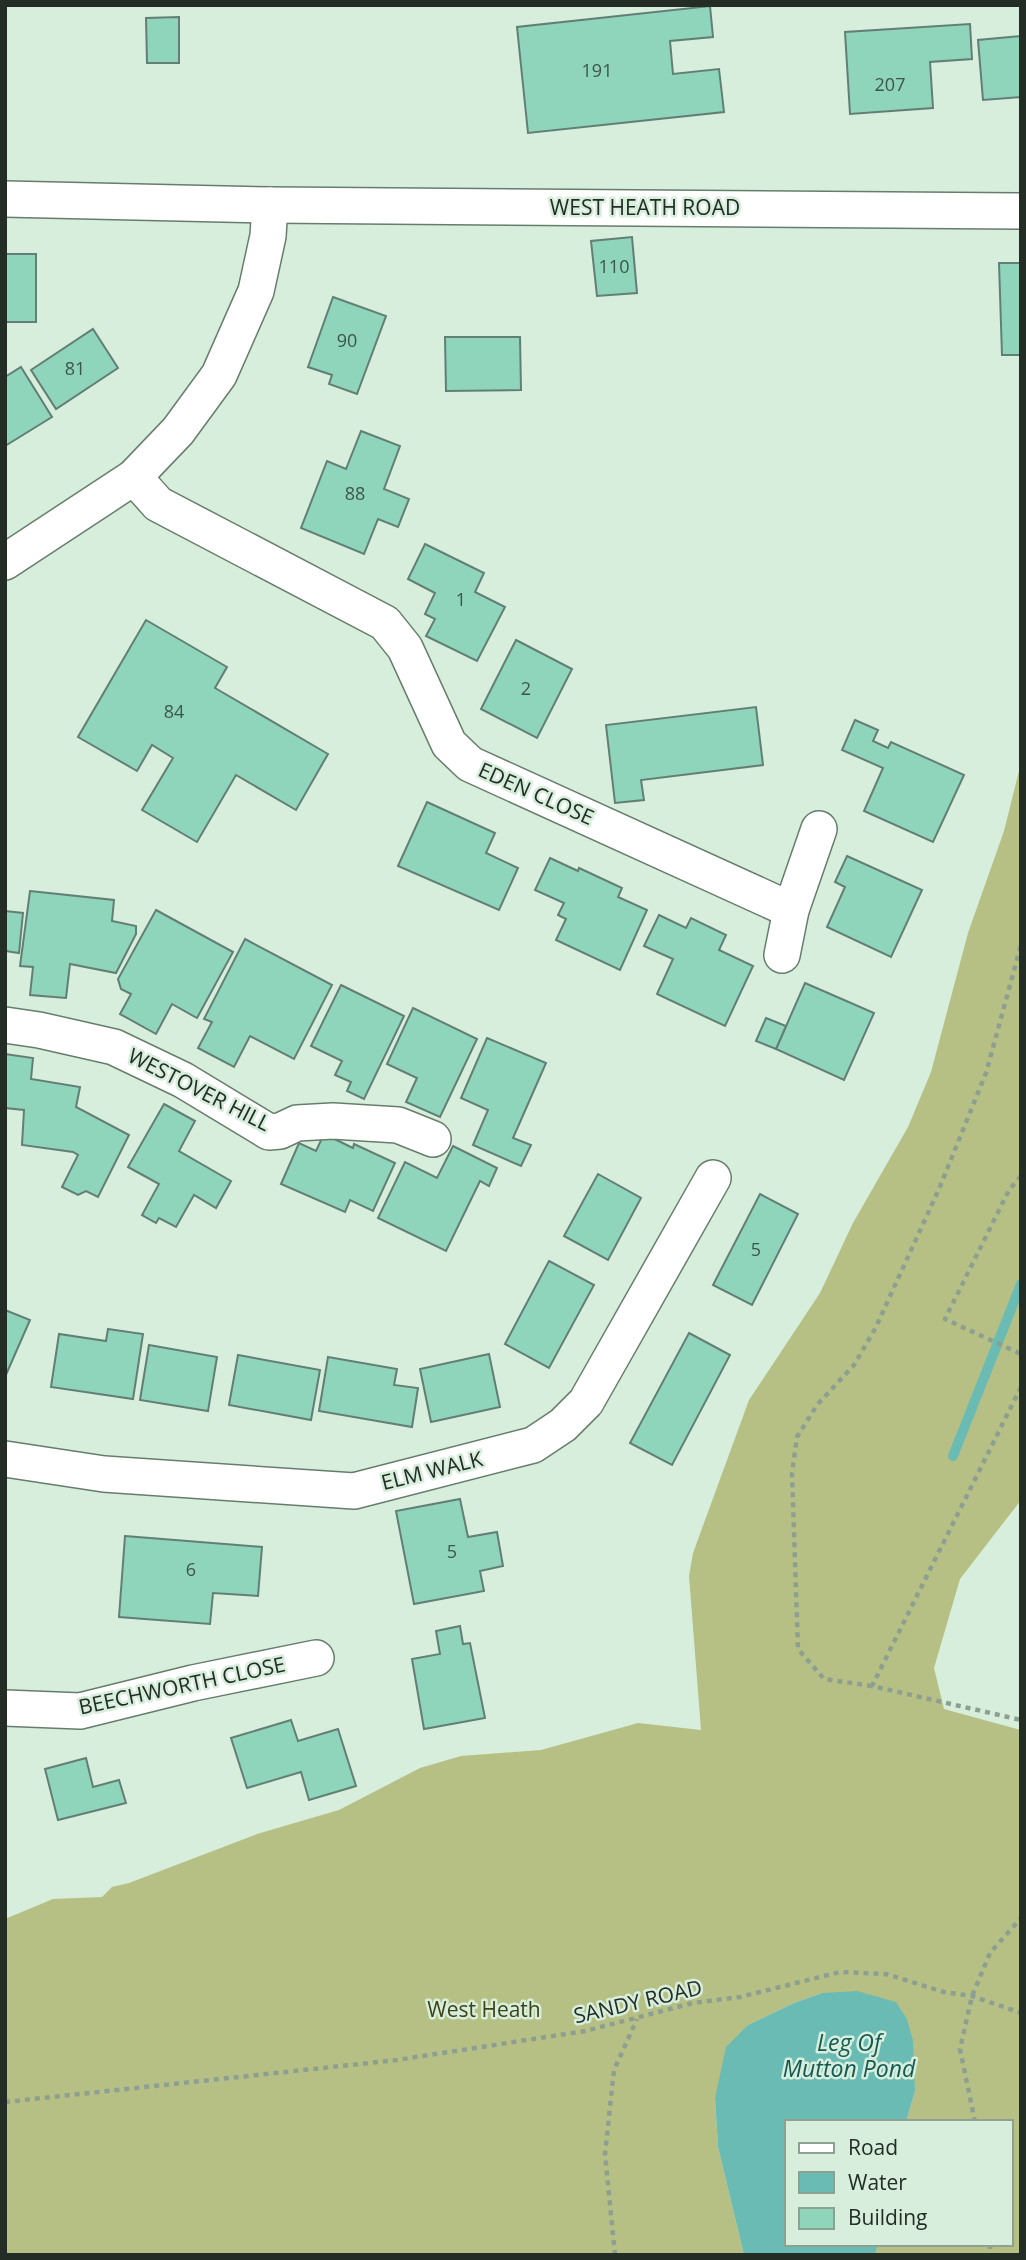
<svg xmlns="http://www.w3.org/2000/svg" width="1026" height="2260" font-family="'Open Sans',sans-serif">
  <rect width="100%" height="100%" fill="#d6eedb"/>
  <!-- forest -->
  <path fill="#b7c084" d="M1021,763v737l-61,79 -26,89 10,41 77,21v525h-146l3,-11h132v-122h-104l9,-31 -93,-98 -28,10 -46,22 -33,73 3,49 26,108h-739v-336l48,-20 49,-2 10,-10 17,-4 128,-49 82,-24 81,-42 41,-12 80,-6 97,-27 63,7 -12,-154 4,-23 56,-153 71,-107 33,-70 55,-96 23,-55 37,-139 36,-102z"/>
  <!-- water -->
  <path fill="#6abbb3" d="M857,1991l39,11 11,17 6,22 2,50 -9,31h-120v122h92l-3,11h-131l-26,-108 -3,-49 11,-51 22,-22 46,-22 28,-10z"/>
  <g fill="none" stroke-linecap="round" stroke-linejoin="round">
    <!-- stream -->
    <path stroke="#6abbb3" stroke-width="10" d="M953,1456l68,-172"/>
  </g>
  <!-- building -->
  <g fill="#8ed5bb" stroke="#637f75" stroke-width="2">
    <path d="M710,6l3,31 -43,4 3,33 46,-5 5,43 -196,21 -11,-106z"/>
    <path d="M179,17v46h-32l-1,-45z"/>
    <path d="M970,24l2,35 -42,3 3,46 -83,6 -5,-82z"/>
    <path d="M1021,36v61l-38,3 -5,-60z"/>
    <path d="M632,237l5,56 -40,3 -6,-55z"/>
    <path d="M5,254h31v68h-30l-1,11z"/>
    <path d="M999,263h22v92h-19z"/>
    <path d="M333,297l53,19 -29,78 -28,-10 3,-9 -24,-8z"/>
    <path d="M93,329l25,39 -62,41 -25,-39z"/>
    <path d="M445,337h75l1,53 -75,1z"/>
    <path d="M21,367l31,50 -47,29v-69z"/>
    <path d="M361,431l39,15 -16,43 25,10 -11,28 -20,-8 -14,35 -63,-26 26,-67 19,8z"/>
    <path d="M425,544l59,29 -9,19 30,15 -28,54 -51,-25 9,-17 -10,-5 10,-21 -27,-14z"/>
    <path d="M146,620l81,47 -12,21 113,66 -32,56 -60,-35 -39,67 -55,-32 31,-52 -21,-13 -15,26 -59,-34z"/>
    <path d="M516,640l56,29 -35,69 -56,-29z"/>
    <path d="M756,707l7,58 -122,15 3,20 -29,3 -9,-78z"/>
    <path d="M855,720l23,10 -5,11 15,7 3,-6 73,33 -31,67 -69,-31 19,-43 -41,-18z"/>
    <path d="M427,802l68,31 -9,20 32,15 -19,42 -101,-44z"/>
    <path d="M847,856l75,34 -31,67 -64,-30 18,-40 -10,-5z"/>
    <path d="M550,858l28,13 1,-3 43,20 -4,9 29,13 -27,60 -64,-30 10,-21 -8,-4 6,-12 -29,-13z"/>
    <path d="M30,891l84,9 -2,21 24,5v8l-20,39 -46,-9 -4,34 -36,-3 3,-28 -13,-1z"/>
    <path d="M156,910l77,42 -36,66 -25,-14 -16,30 -36,-20 11,-20 -10,-5 -3,-10z"/>
    <path d="M5,911l18,2 -4,40 -14,-2z"/>
    <path d="M659,915l27,13 5,-10 35,17 -7,15 34,16 -28,60 -68,-32 16,-35 -29,-13z"/>
    <path d="M245,939l87,46 -38,74 -44,-23 -16,31 -36,-19 14,-26 -8,-3z"/>
    <path d="M805,983l69,30 -30,67 -68,-31z"/>
    <path d="M341,985l63,31 -40,83 -17,-8 4,-9 -16,-7 7,-14 -31,-15z"/>
    <path d="M413,1008l64,31 -37,78 -34,-15 11,-24 -30,-14z"/>
    <path d="M766,1018l20,8 -10,23 -20,-8z"/>
    <path d="M487,1038l59,25 -33,75 18,7 -10,21 -48,-21 15,-35 -27,-12z"/>
    <path d="M5,1054l28,4 -2,21 49,8 -4,20 53,28 -31,62 -12,-6 -8,4 -16,-8 16,-32 -5,-3 -51,-7 2,-35 -19,-2z"/>
    <path d="M164,1104l31,17 -16,30 52,30 -15,27 -22,-13 -18,32 -17,-9 -3,5 -14,-8 17,-31 -31,-17z"/>
    <path d="M324,1134l29,14 1,-4 41,19 -22,48 -23,-11 -5,12 -64,-28 18,-41 17,8z"/>
    <path d="M453,1146l44,22 -8,18 -9,-5 -34,70 -68,-33 27,-56 32,16z"/>
    <path d="M598,1174l43,24 -33,62 -44,-24z"/>
    <path d="M760,1194l38,20 -46,91 -39,-20z"/>
    <path d="M549,1261l45,24 -45,83 -44,-24z"/>
    <path d="M5,1310l25,10 -25,57z"/>
    <path d="M108,1329l35,5 -10,65 -82,-12 8,-53 47,7z"/>
    <path d="M689,1333l41,22 -58,110 -42,-22z"/>
    <path d="M149,1345l68,12 -9,54 -68,-11z"/>
    <path d="M489,1354l11,53 -69,15 -11,-53z"/>
    <path d="M238,1355l82,15 -9,50 -82,-15z"/>
    <path d="M328,1357l69,12 -3,16 24,3 -6,39 -93,-16z"/>
    <path d="M460,1499l8,38 29,-5 6,34 -23,5 4,20 -70,13 -18,-93z"/>
    <path d="M125,1536l137,11 -4,49 -45,-3 -3,31 -91,-7z"/>
    <path d="M460,1626l3,18 7,-1 15,75 -61,11 -12,-70 28,-5 -4,-23z"/>
    <path d="M291,1720l7,21 40,-12 18,57 -47,14 -8,-28 -54,16 -16,-50z"/>
    <path d="M86,1758l7,29 26,-7 7,23 -68,17 -13,-51z"/>
  </g>
  <g fill="none" stroke-linecap="round" stroke-linejoin="round">
    <!-- minor casing -->
    <g stroke="#677d6c" stroke-width="38">
      <g id="minor">
        <path d="M5,199l265,6 751,6"/>
        <path d="M134,477l24,27 227,119 20,25 44,96 21,20 321,146"/>
        <path d="M5,562l129,-85 44,-46 41,-56 37,-84 12,-55 2,-31"/>
        <path d="M782,955l9,-45 28,-81"/>
        <path d="M5,1025l34,5 75,17 69,33 86,52 11,-1 17,-8 36,-2 65,4 35,14"/>
        <path d="M5,1459l99,15 250,17 179,-46 30,-20 23,-23 127,-224"/>
        <path d="M5,1708l75,3 113,-28 123,-25"/>
      </g>
    </g>
    <!-- path -->
    <g stroke="#8d9f91" stroke-width="4.5" stroke-dasharray="5 5" stroke-linecap="butt">
      <path d="M1021,1176l-12,14 -64,129 76,35"/>
      <path d="M1021,1387l-149,299 149,34"/>
      <path d="M872,1686l-48,-7 -26,-30 -6,-176 5,-36 20,-32 37,-40 21,-36 64,-140 47,-116 35,-128"/>
      <path d="M5,2102l392,-42 188,-29 108,-28 47,-6 100,-25 46,2 58,18 28,4 49,17"/>
      <path d="M975,2122l-15,-73 12,-53 18,-43 31,-35"/>
      <path d="M990,2244v11"/>
      <path d="M615,2255l-10,-101 9,-84 23,-51"/>
    </g>
    <!-- minor -->
    <use href="#minor" stroke="#fff" stroke-width="35"/>
  </g>
  <g text-anchor="middle" stroke-width="5" stroke-linejoin="round" paint-order="stroke">
    <!-- number labels -->
    <g font-size="18" fill="#3e564a">
      <text x="597" y="77">191</text>
      <text x="890" y="91">207</text>
      <text x="614" y="273">110</text>
      <text x="347" y="347">90</text>
      <text x="75" y="375">81</text>
      <text x="355" y="500">88</text>
      <text x="461" y="606">1</text>
      <text x="526" y="695">2</text>
      <text x="174" y="718">84</text>
      <text x="756" y="1256">5</text>
      <text x="452" y="1558">5</text>
      <text x="191" y="1576">6</text>
    </g>
    <!-- street labels -->
    <g font-size="21" fill="#232c25" stroke="#d6eedb">
      <text x="645" y="215">WEST HEATH ROAD</text>
      <text transform="translate(536 794) rotate(24)" y="7">EDEN CLOSE</text>
      <text transform="translate(199 1090) rotate(27)" y="7">WESTOVER HILL</text>
      <text transform="translate(432 1471) rotate(-14)" y="7">ELM WALK</text>
      <text transform="translate(182 1686) rotate(-12)" y="7">BEECHWORTH CLOSE</text>
      <text transform="translate(638 2002) rotate(-13)" y="7">SANDY ROAD</text>
    </g>
    <!-- park labels -->
    <g font-size="21" fill="#3e4315" stroke="#d6eedb">
      <text x="484" y="2017">West Heath</text>
    </g>
    <!-- water labels -->
    <g font-size="23" font-style="italic" fill="#145954" stroke="#d6eedb">
      <text x="849" y="2051">Leg Of<tspan x="849" dy="26">Mutton Pond</tspan></text>
    </g>
  </g>
  <!-- border -->
  <rect width="1026" height="2260" fill="none" stroke="#232c25" stroke-width="14"/>
  <!-- legend -->
  <rect x="785" y="2120" width="228" height="126" fill="#d6eedb" stroke="#8ea092" stroke-width="2"/>
  <rect x="799" y="2143" width="35" height="10" fill="#ffffff" stroke="#8ea092" stroke-width="2"/>
  <text x="848" y="2155" font-size="21" fill="#232c25">Road</text>
  <rect x="799" y="2172" width="35" height="21" fill="#6abbb3" stroke="#8ea092" stroke-width="2"/>
  <text x="848" y="2190" font-size="21" fill="#232c25">Water</text>
  <rect x="799" y="2208" width="35" height="21" fill="#8ed5bb" stroke="#8ea092" stroke-width="2"/>
  <text x="848" y="2225" font-size="21" fill="#232c25">Building</text>
</svg>
